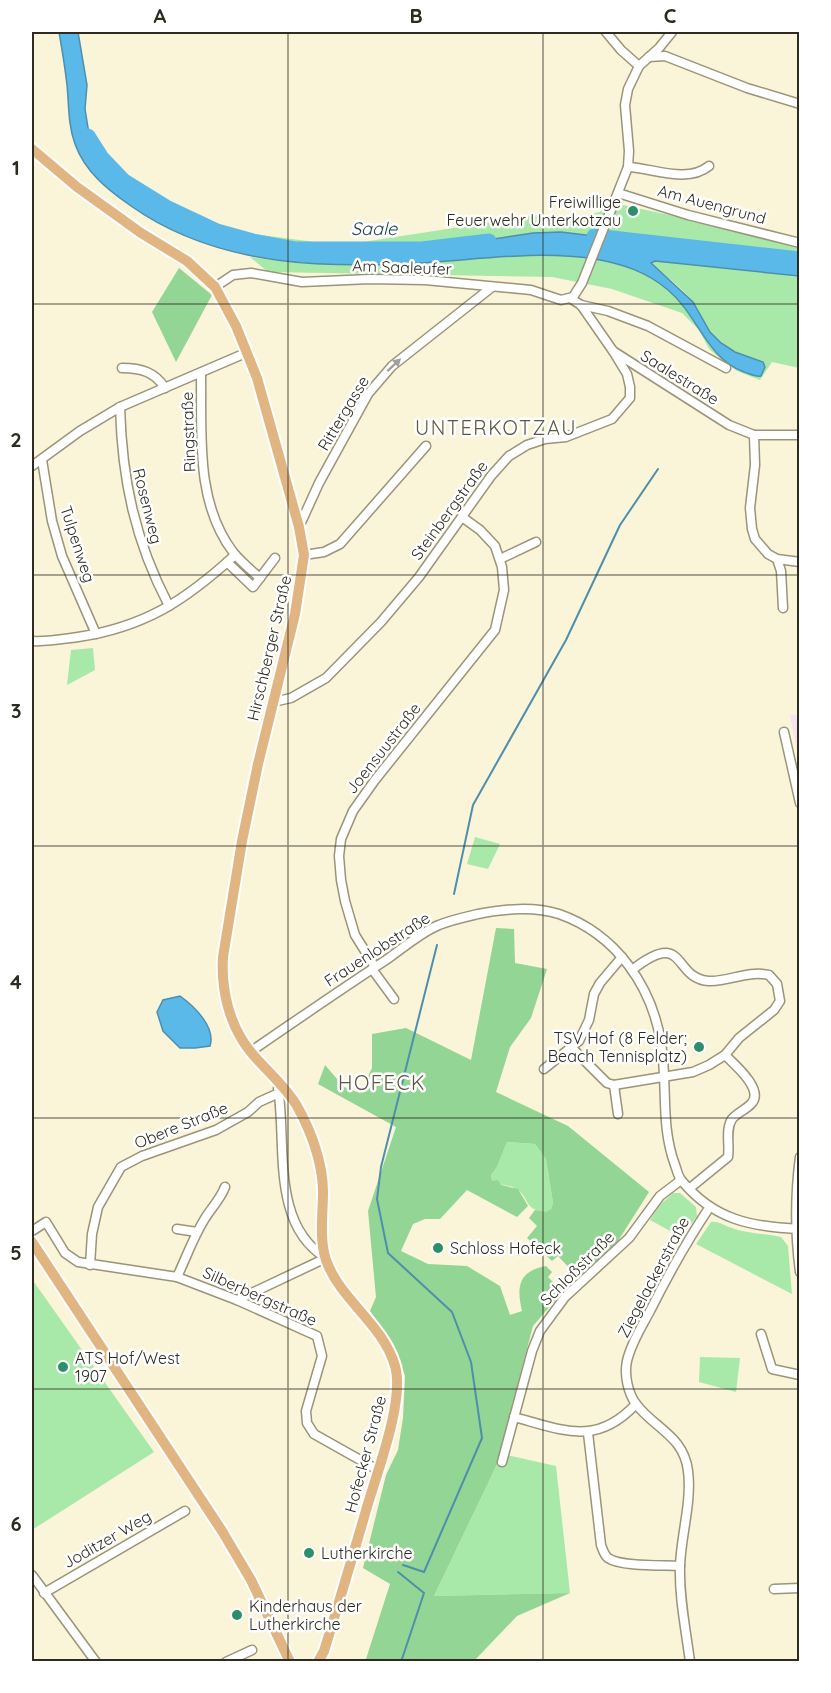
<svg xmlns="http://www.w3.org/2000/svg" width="831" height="1693" font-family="Quicksand,sans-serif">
  <rect width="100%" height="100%" fill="#faf4d8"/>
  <!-- industrial -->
  <path fill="#f7e2f2" d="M790,715h9v46z"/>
  <!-- green -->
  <g fill="#a8e9a9">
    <path d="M623,205l115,25 61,17 1,14 -239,-29 -28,1 -110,17 -88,3 -41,-1 -43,-8 -36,-10 15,-3 85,11h48l175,-27h51z"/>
    <path d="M531,254c58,1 113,6 154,53 10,12 16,26 25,39 7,10 17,17 28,23l25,-7c-19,-7 -40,-13 -53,-30 -7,-8 -9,-20 -16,-29 -11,-14 -27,-27 -42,-37v-4l3,-1 144,15v92l-27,-6 -12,18 -23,-9 -14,-10 -14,-12 -10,-19 -17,-17 -70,-24 -60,-12 -284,-5 -18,-15c93,14 187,5 281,-3z"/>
    <path d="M93,648l2,22 -28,15 4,-35z"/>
    <path d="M475,837l25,7 -12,25 -21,-5z"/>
    <path d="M507,1142l28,2 11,15 7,44 -2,6 -5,4c-25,-5 -16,-17 -30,-24 -6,-4 -16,-4 -24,-7l-1,-7 6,-8z"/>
    <path d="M673,1193h7l16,14 1,9 -16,21 -31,-17 10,-15z"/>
    <path d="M711,1222c7,-1 12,3 18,5 18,7 34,6 52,10l7,9 4,48 -96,-50z"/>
    <path d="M32,1282h2l120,170 -122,78z"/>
    <path d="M700,1357l40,1 -4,34 -37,-10z"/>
    <path d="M502,1454l54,12 14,127 -136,3z"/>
  </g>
  <!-- forest -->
  <g fill="#93d594">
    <path d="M179,268l33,27 -36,67 -24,-50z"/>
    <path d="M496,928l18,1 1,34 32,6 -16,49 -21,29 -14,45 72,34 81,66 -31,49 -38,35 -6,-3 -16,-17 -6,5 -25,-23 10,-12 -8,-8 6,-8 11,2 5,-3 2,-6 -7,-44 -11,-15 -28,-2 -10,25 -6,8 1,6 6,-1 3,5 17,4 10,17 -11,11 -50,-27 -27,29h-15l-12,5 -12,27 27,13 39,2 33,20 10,29 12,-4c-6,-25 -3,-40 24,-45l6,6 -4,5 11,11 5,2 -31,36 -25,95 -6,33 -68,142 136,-3 -53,23 -43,45 -106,1 -2,-3 24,-75 -27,-16 23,-93 12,-25 5,-32 2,-42 -11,-30 -24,-35 6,-14 -8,-86 28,-84 -78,-43 7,-19 19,22 16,6 12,-25v-34l34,-6 65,32z"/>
  </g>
  <!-- water -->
  <g fill="#5ab9e8" stroke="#4d8fac" stroke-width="1.5">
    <path d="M59,32h19l9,53 -2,24 4,25 13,27 24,22 27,18 62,33 36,10 43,8 41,1 88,-3 110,-17 28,-1 238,29v15l-144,-15 -4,2 42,39 17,30 11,11 14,9 28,10 2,5 -4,9c-6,1 -11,-2 -17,-4 -38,-14 -46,-57 -76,-82 -21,-18 -45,-26 -73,-31 -53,-8 -105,-1 -158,3 -104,7 -217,7 -306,-56 -23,-16 -46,-34 -56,-62 -7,-19 -6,-39 -8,-59 -2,-18 -5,-36 -8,-53z"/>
    <path d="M180,996c14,10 36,31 30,50l-15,2h-15l-17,-17 -6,-19 6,-12z"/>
  </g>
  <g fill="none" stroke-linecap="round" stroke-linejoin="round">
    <!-- stream -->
    <g stroke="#4d8fac" stroke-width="2">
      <path d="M454,894l19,-89 93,-165 54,-115 38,-56"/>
      <path d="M403,1565l21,7 58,-134 -11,-76 -19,-50 -64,-59 -11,-54 4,-32 56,-222"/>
      <path d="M398,1572l26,21 -23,69"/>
    </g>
    <!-- river -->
    <g stroke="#5ab9e8" stroke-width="15">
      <path d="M88,136l14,22 22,23 42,26 51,24 36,10 43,8h126l67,-8"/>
      <path d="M594,236l206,23"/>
    </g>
    <!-- minor casing -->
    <g stroke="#9a947a" stroke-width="11">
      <g id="minor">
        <path d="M606,32l15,18 18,16"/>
        <path d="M649,57l16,-1 82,32 53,16"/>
        <path d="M628,167c25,1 59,17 81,-1"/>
        <path d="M618,193l70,22 112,28"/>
        <path d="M215,287l18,-12 18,-2 51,9 68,-3 55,1 106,10 30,10 12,-3 9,-14 46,-116 1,-16 -4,-46 3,-16 11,-23 20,-18 13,-16"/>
        <path d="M570,298l11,7 32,46 116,74 25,10h46"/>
        <path d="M581,305l27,6 40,15 78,42"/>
        <path d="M122,368c19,0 33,4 43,20"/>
        <path d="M201,374c1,60 -6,128 32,178 8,10 18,18 27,26"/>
        <path d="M120,407c2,73 15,134 49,199"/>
        <path d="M754,435l1,30 -5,43 2,21 3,10 13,15 9,5 23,3"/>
        <path d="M42,460l10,61 10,35 34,78"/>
        <path d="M32,466l48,-35 40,-24 128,-55"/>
        <path d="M299,527l20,-44 49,-89 24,-28 100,-79"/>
        <path d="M304,555l20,-3 16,-8 86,-98"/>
        <path d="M500,559l36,-17"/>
        <path d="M777,559l4,12 2,37"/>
        <path d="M227,562l26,25 22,-29"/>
        <path d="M32,641c15,1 31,-2 46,-4 67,-10 108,-37 157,-82"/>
        <path d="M273,702l18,-4 35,-20 55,-56 38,-45 72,-101 18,-20 18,-11 18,-6 21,-2 46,-18 18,-21v-11l-3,-13 -14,-23"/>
        <path d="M784,732l16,71"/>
        <path d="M375,967l-20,-32 -10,-34 -4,-21 -2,-24 2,-17 12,-28 22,-31 120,-150 9,-40 -2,-23 -7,-21 -15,-16 -18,-13"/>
        <path d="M372,969l22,30"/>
        <path d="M572,1048l35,35 7,2 79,-13 16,-7 16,-10 14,-17 35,-28 6,-9 -3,-17 -8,-9c-22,-5 -40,7 -60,6 -37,-2 -22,-54 -77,-11"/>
        <path d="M250,1052c45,-31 90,-62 136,-92 16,-11 35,-28 53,-35 12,-5 26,-8 39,-11 27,-5 55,-8 81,0 57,20 93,72 102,129 7,41 -1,82 14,122 2,5 3,12 7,16 32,39 70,46 118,48"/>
        <path d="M544,1069l35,-28 10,-21 5,-26 6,-11 22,-26"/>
        <path d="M614,1085l4,29"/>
        <path d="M278,1088c9,54 -8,136 48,170"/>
        <path d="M800,1157c-5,38 -5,77 0,115"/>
        <path d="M690,1188l38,-31c2,-12 -3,-27 4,-38 5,-6 13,-9 19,-15 14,-14 -16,-39 -26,-49"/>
        <path d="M177,1229l20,3"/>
        <path d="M32,1231l14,-9 19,31 13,9 99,15 60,23 80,36 5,20 -16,55 1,12 7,11 64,36"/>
        <path d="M90,1265l2,-31 6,-27 23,-40 21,-11 74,-26 32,-18 11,-10 20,-9"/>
        <path d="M177,1277c9,-19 16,-39 27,-57 7,-12 16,-20 21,-33"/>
        <path d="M237,1300l89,-42"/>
        <path d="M761,1334l11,35 28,6"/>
        <path d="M514,1417c49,13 82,30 122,-13"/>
        <path d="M588,1433l13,112c2,5 3,10 7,13 13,9 56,7 72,8"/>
        <path d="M502,1462l30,-111 8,-20 25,-34 64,-59 31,-42 21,-16"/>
        <path d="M32,1575l64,87"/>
        <path d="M774,1589l26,-1"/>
        <path d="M44,1593l141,-82"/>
        <path d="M226,1662l26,-12"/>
        <path d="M690,1662c-4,-32 -11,-64 -10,-96 1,-31 12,-64 8,-95 -4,-35 -34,-43 -52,-67 -8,-11 -12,-29 -9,-43 4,-18 15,-35 23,-50 18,-36 37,-70 59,-103"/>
      </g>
    </g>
    <!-- major casing -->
    <g stroke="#fff" stroke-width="14">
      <g id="major">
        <path d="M32,149l45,38 64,46 46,28 28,26 21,39 21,52 42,149 5,28 -9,59 -37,150 -16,77 -19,116c-2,32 6,68 27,94 15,19 34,33 47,55 14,25 26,57 26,86 0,23 -4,46 3,68 14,40 57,64 69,106 10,34 -18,106 -28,141 -14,48 -28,96 -43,144l-6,11"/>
        <path d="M32,1242l190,289 29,49 39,82"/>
      </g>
    </g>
    <!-- minor -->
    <use href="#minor" stroke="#fff" stroke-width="8"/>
    <!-- major -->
    <use href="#major" stroke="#e0b582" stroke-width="10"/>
  </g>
  <!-- one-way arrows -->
  <defs><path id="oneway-solid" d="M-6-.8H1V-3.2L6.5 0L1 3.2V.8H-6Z" transform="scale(1.5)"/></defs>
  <use fill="#a1a09b" href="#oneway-solid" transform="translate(394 365) rotate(-43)"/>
  <!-- grid -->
  <path fill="none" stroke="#2e2c21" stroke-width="1.5" stroke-opacity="0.55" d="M288,32v1630M543,32v1630M32,304h768M32,575h768M32,846h768M32,1118h768M32,1389h768"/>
  <!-- markers -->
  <g fill="#2d8f69" stroke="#fff" stroke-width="2">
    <circle cx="633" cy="211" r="6"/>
    <circle cx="699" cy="1047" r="6"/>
    <circle cx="438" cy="1248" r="6"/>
    <circle cx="63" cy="1367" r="6"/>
    <circle cx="309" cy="1553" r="6"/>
    <circle cx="237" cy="1615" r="6"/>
  </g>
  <g text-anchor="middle" stroke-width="5" stroke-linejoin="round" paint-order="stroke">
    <!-- poi labels -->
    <g font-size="16" fill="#2e2c21" stroke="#fff" text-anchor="start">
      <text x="621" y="208" text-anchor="end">Freiwillige<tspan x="621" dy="18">Feuerwehr Unterkotzau</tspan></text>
      <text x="687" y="1044" text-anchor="end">TSV Hof (8 Felder;<tspan x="687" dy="18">Beach Tennisplatz)</tspan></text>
      <text x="450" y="1254">Schloss Hofeck</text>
      <text x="75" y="1364">ATS Hof/West<tspan x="75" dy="18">1907</tspan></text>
      <text x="321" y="1559">Lutherkirche</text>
      <text x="249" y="1612">Kinderhaus der<tspan x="249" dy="18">Lutherkirche</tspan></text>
    </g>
    <!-- street labels -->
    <g font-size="16" fill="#2e2c21" stroke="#fff">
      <text transform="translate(712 204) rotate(15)" y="6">Am Auengrund</text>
      <text transform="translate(402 267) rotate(2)" y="6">Am Saaleufer</text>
      <text transform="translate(680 377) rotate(32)" y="6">Saalestraße</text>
      <text transform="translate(343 413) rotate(-59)" y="6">Rittergasse</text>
      <text transform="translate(188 432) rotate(-92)" y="6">Ringstraße</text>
      <text transform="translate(148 506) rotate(76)" y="6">Rosenweg</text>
      <text transform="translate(449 510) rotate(-54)" y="6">Steinbergstraße</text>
      <text transform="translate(78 544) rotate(72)" y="6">Tulpenweg</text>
      <text transform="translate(269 648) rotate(-77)" y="6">Hirschberger Straße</text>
      <text transform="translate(383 748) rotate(-52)" y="6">Joensuustraße</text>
      <text transform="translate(377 949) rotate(-33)" y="6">Frauenlobstraße</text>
      <text transform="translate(181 1125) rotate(-22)" y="6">Obere Straße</text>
      <text transform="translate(577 1268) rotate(-45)" y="6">Schloßstraße</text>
      <text transform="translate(653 1277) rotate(-62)" y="6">Ziegelackerstraße</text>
      <text transform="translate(260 1296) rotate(24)" y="6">Silberbergstraße</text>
      <text transform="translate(365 1454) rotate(-75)" y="6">Hofecker Straße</text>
      <text transform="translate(107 1539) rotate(-30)" y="6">Joditzer Weg</text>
    </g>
    <!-- water labels -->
    <g font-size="18" font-style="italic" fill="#1a4457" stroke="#fff">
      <text x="374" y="235">Saale</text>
    </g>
    <!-- quarter labels -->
    <g font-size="20" letter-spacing="1.5" fill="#5c573f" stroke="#fff">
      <text x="496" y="435">UNTERKOTZAU</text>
      <text x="382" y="1090">HOFECK</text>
    </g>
  </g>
  <!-- border -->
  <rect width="831" height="1693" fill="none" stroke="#ffffff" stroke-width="66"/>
  <rect x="33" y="33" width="765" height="1627" fill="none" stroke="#2e2c21" stroke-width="2"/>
  <g font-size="20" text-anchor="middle" font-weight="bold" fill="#2e2c21">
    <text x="160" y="23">A</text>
    <text x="416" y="23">B</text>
    <text x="670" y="23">C</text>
    <text x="16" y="175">1</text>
    <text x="16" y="447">2</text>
    <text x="16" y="718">3</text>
    <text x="16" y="989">4</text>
    <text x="16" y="1260">5</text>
    <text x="16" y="1531">6</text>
  </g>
</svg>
